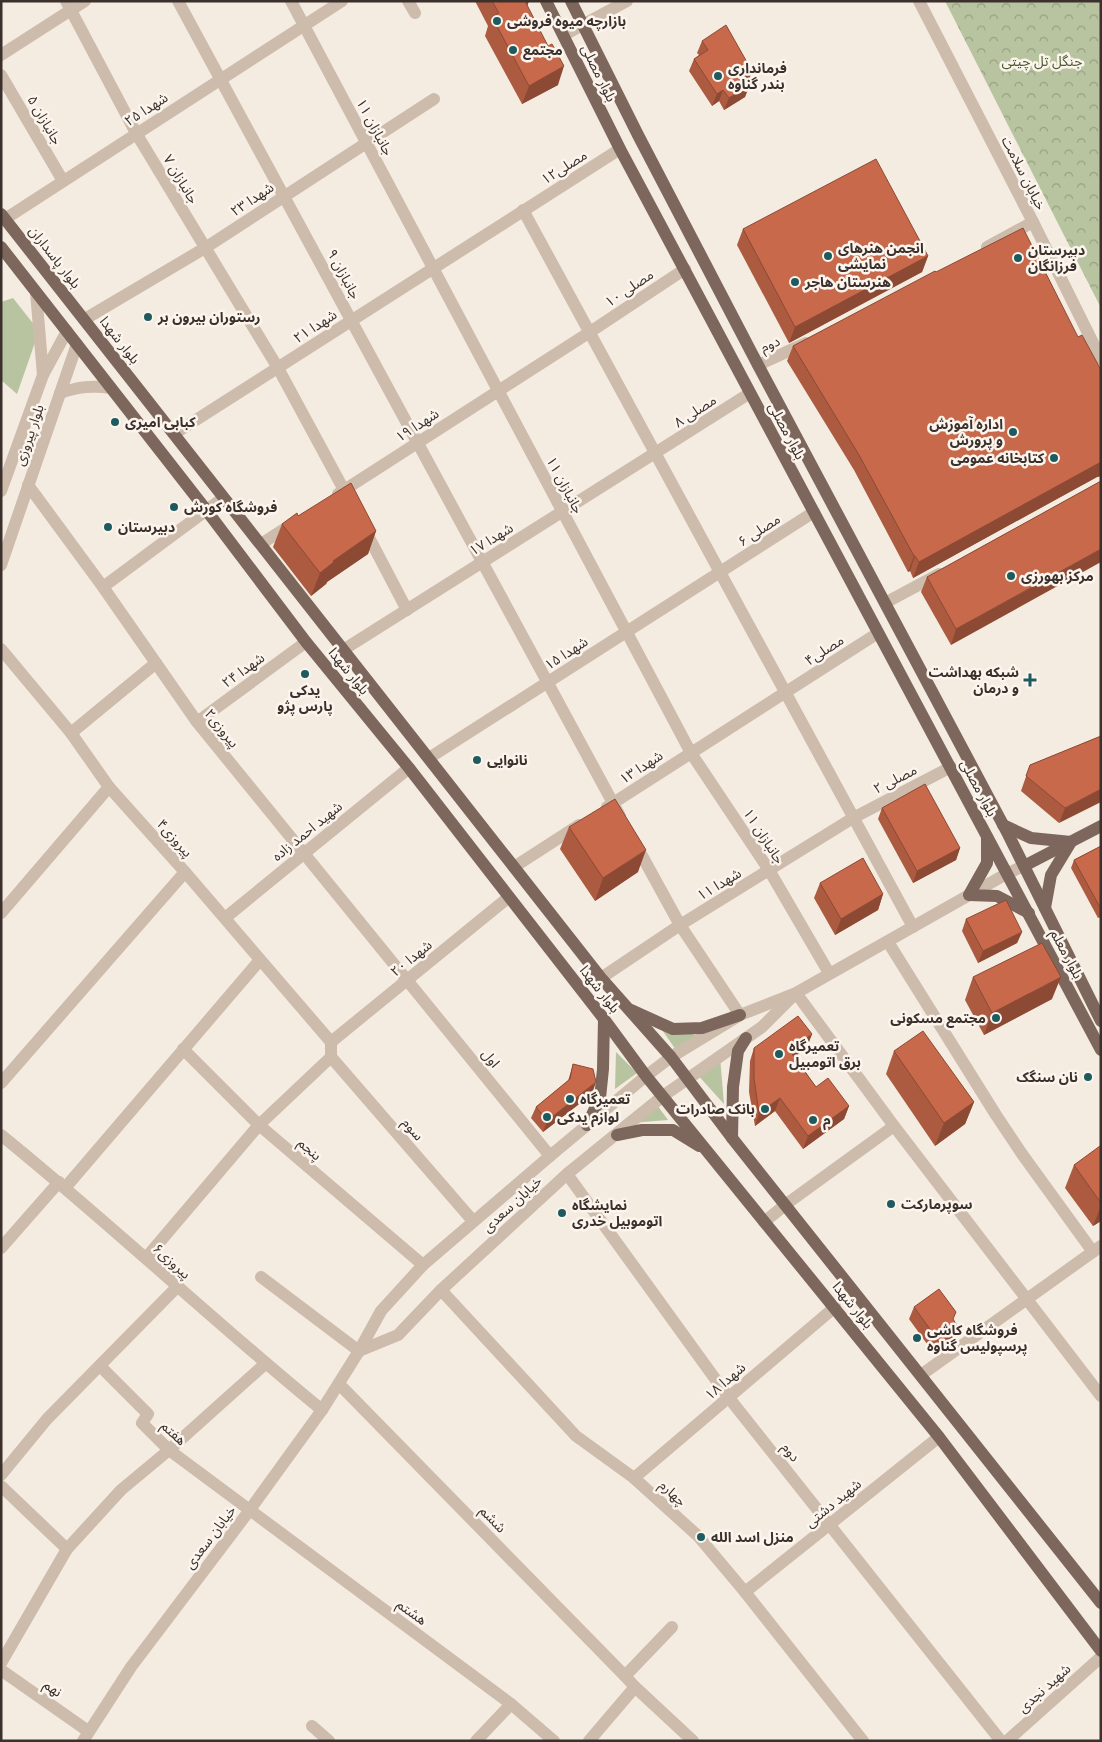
<svg xmlns="http://www.w3.org/2000/svg" width="1102" height="1742" font-family="Lato,'Noto Sans Arabic',sans-serif">
  <defs>
    <pattern id="forest-crowns" width="20" height="18" patternUnits="userSpaceOnUse" patternTransform="scale(1.25)"><rect width="20" height="18" fill="#b8c4a0"/><path d="M2 6a3 3 0 1 1 6 0M12 15a3 3 0 1 1 6 0" fill="none" stroke="#97a083"/></pattern>
  </defs>
  <rect width="100%" height="100%" fill="#f4ebe1"/>
  <!-- green -->
  <g fill="#b8c4a0">
    <path d="M13,298l26,33 -22,63 -16,-14v-78z"/>
    <path d="M660,1027l40,9 -24,14z"/>
    <path d="M616,1052l21,21 -22,16z"/>
    <path d="M720,1057l4,47 -28,-31z"/>
    <path d="M652,1098l16,22 -49,4z"/>
  </g>
  <!-- forest -->
  <path fill="url(#forest-crowns)" d="M945,1h156v307z"/>
  <g fill="none" stroke-linecap="round" stroke-linejoin="round">
    <!-- minor -->
    <g stroke="#cdbbac" stroke-width="12">
      <path d="M66,1l70,132 142,235 73,135"/>
      <path d="M178,1l442,815"/>
      <path d="M291,1l400,752 78,117 60,103"/>
      <path d="M408,1l7,12"/>
      <path d="M919,1l114,221 68,137"/>
      <path d="M564,35l63,-34"/>
      <path d="M1,55l84,-54"/>
      <path d="M1,75l62,106"/>
      <path d="M523,210l390,717"/>
      <path d="M5,219l337,-218"/>
      <path d="M987,247l46,-25"/>
      <path d="M36,292l7,83"/>
      <path d="M85,319l120,-71 229,-149"/>
      <path d="M758,365l48,-22"/>
      <path d="M60,393c18,-6 32,-8 51,-5"/>
      <path d="M174,434l446,-285"/>
      <path d="M28,485l75,102 94,135 353,434"/>
      <path d="M1,491l42,-116 24,-44"/>
      <path d="M338,494l252,-162 95,-63"/>
      <path d="M364,528l43,82"/>
      <path d="M261,544l31,-20"/>
      <path d="M1,565l76,-221"/>
      <path d="M103,587l120,-89"/>
      <path d="M885,603l54,-29"/>
      <path d="M1,649l70,84 38,54 76,85 146,170"/>
      <path d="M343,650l407,-257"/>
      <path d="M197,722l109,-80"/>
      <path d="M71,733l85,-70"/>
      <path d="M429,758l385,-246"/>
      <path d="M607,807l271,-174"/>
      <path d="M635,843l45,82 60,90"/>
      <path d="M514,867l65,-42"/>
      <path d="M1,913l108,-126"/>
      <path d="M225,918l184,-150"/>
      <path d="M888,942l108,173 26,39 71,98"/>
      <path d="M601,978l79,-53 173,-107 98,-51"/>
      <path d="M796,993l98,133 207,270"/>
      <path d="M331,1042l178,-145"/>
      <path d="M183,1049l76,76 164,140"/>
      <path d="M331,1057l142,164"/>
      <path d="M1,1083l184,-211"/>
      <path d="M1,1135c110,89 212,186 321,275"/>
      <path d="M567,1174l162,224 272,343"/>
      <path d="M65,1188l195,-228"/>
      <path d="M764,1222l21,-17 109,-79"/>
      <path d="M1,1248l58,-66"/>
      <path d="M146,1258l113,-133 72,-68v-15"/>
      <path d="M261,1277l98,74"/>
      <path d="M441,1290l135,146 58,42 64,58 47,56 118,149"/>
      <path d="M359,1351l39,-16 43,-45 126,-116 96,-78 99,-69 31,-31"/>
      <path d="M100,1366l48,48 -6,9 27,27 342,254 43,37"/>
      <path d="M921,1375l180,-129"/>
      <path d="M339,1384l286,292"/>
      <path d="M1,1475l46,-56 131,-133"/>
      <path d="M634,1478l201,-171"/>
      <path d="M1,1486l66,63"/>
      <path d="M745,1592l194,-155"/>
      <path d="M672,1627l-47,49 10,11 58,54"/>
      <path d="M1,1663l66,-114 54,-59 48,-40 96,-86"/>
      <path d="M1,1670l87,61"/>
      <path d="M312,1726l17,15"/>
      <path d="M83,1741l48,-74 118,-156 73,-101 37,-59 22,-40 42,-46 127,-109 96,-80 25,-19 69,-42 56,-22 212,-120 16,-7"/>
      <path d="M476,1741l35,-37"/>
      <path d="M589,1741l46,-54"/>
      <path d="M1007,1741l94,-84"/>
    </g>
    <!-- major -->
    <g stroke="#7d675c" stroke-width="12">
      <path d="M546,1l74,148 481,901"/>
      <path d="M571,1l67,134 120,230 250,469 93,187"/>
      <path d="M1,214l600,764 70,79 61,81 369,465"/>
      <path d="M1,247l206,264 99,131 103,126 195,251 42,57 293,361 162,214"/>
      <path d="M1003,825l28,13 40,4 -20,33 -6,33"/>
      <path d="M987,837v26l-18,32 28,1 32,17"/>
      <path d="M1024,866l77,-40"/>
      <path d="M631,1010l42,19 29,-1 38,-13"/>
      <path d="M587,1125l13,-27 3,-29 1,-50"/>
      <path d="M617,1135l25,-5h31l26,16"/>
      <path d="M732,1138l1,-51 5,-36 8,-13"/>
    </g>
  </g>
  <!-- wall -->
  <g fill="#ac5a40">
    <path d="M475,1h54l-2,5 31,79 -36,19 -37,-68 3,-10z"/>
    <path d="M702,41l50,30 -4,11 -3,15 -21,13 -5,-9 -7,5 -23,-35 5,-12 5,-4 -2,-2z"/>
    <path d="M743,229l185,27 -6,16 -133,71 -52,-98z"/>
    <path d="M936,272l142,65 23,33v106l-4,1 -184,101 -3,-7 -2,1 -54,-102 -67,-109 6,-15z"/>
    <path d="M1101,481l-150,164 -30,-53 6,-15z"/>
    <path d="M298,516l78,15 -8,23 -41,28 -1,2 -15,12 -38,-49 9,-23z"/>
    <path d="M1101,736l-42,87 -38,-32 9,-26z"/>
    <path d="M882,808l78,40 -4,12 -43,23 -35,-64z"/>
    <path d="M569,827l69,45 -43,29 -35,-52z"/>
    <path d="M1101,846v71l-3,1 -27,-50 3,-8z"/>
    <path d="M820,883l63,11 -5,16 -43,25 -21,-37z"/>
    <path d="M966,919l56,13 -5,11 -39,20 -16,-32z"/>
    <path d="M973,977l79,22 -68,36 -19,-35z"/>
    <path d="M812,1034l-5,13 -12,10 21,30 33,19 -5,13 -41,30 -28,-38 -20,15 -6,-34 1,-31 4,-13z"/>
    <path d="M894,1051l80,51 -9,22 -30,22 -49,-72z"/>
    <path d="M573,1064l19,30 -49,38 -12,-14 5,-11 32,-26z"/>
    <path d="M1101,1147v74l-8,5 -28,-38 9,-23z"/>
    <path d="M914,1307l39,13 6,9 -4,12 -20,14 -26,-36z"/>
  </g>
  <!-- shaded-wall -->
  <g fill="#8c4a34">
    <path d="M521,1h8l-4,10z"/>
    <path d="M564,66l-6,19 -36,19 7,-18z"/>
    <path d="M740,69l12,2 -4,12z"/>
    <path d="M750,85l-5,12 -21,13 5,-12z"/>
    <path d="M723,90l-4,11 -7,5 5,-12z"/>
    <path d="M928,256l-6,16 -133,71 6,-16z"/>
    <path d="M1101,462v14l-4,1 -184,101 6,-16z"/>
    <path d="M376,531l-8,23 -41,28 -1,2 -15,12 9,-23 13,-12z"/>
    <path d="M1101,549v13l-150,83 5,-16z"/>
    <path d="M914,556h1l-5,15 -2,1z"/>
    <path d="M1101,789v13l-42,21 6,-15z"/>
    <path d="M960,848l-4,12 -43,23 4,-12z"/>
    <path d="M646,850l-8,22 -43,29 8,-23z"/>
    <path d="M883,894l-5,16 -43,25 6,-16z"/>
    <path d="M1022,932l-5,11 -39,20 5,-12z"/>
    <path d="M1061,977l-9,22 -68,36 8,-22z"/>
    <path d="M812,1034l-5,13 -22,17 5,-13z"/>
    <path d="M596,1082l-4,12 -49,38 4,-11z"/>
    <path d="M780,1098l-5,13 -20,15 4,-13z"/>
    <path d="M974,1102l-9,22 -30,22 9,-23z"/>
    <path d="M849,1106l-5,13 -41,30 5,-13z"/>
    <path d="M1101,1206v15l-8,5z"/>
    <path d="M959,1329l-4,12 -20,14 5,-12z"/>
  </g>
  <!-- building -->
  <g fill="#c8694b" stroke="#8c4a34">
    <path d="M492,1h33l23,45 4,-2 12,22 -35,20 -37,-69 7,-4z"/>
    <path d="M726,25l26,46 -12,-2 10,16 -21,13 -6,-8 -6,4 -23,-35 14,-9 -6,-9z"/>
    <path d="M876,159l52,97 -133,71 -52,-98z"/>
    <path d="M1023,228l55,109 4,-2 19,35v92l-182,100 -4,-6h-1l-55,-101 -66,-109 142,-75 1,1z"/>
    <path d="M1101,481v68l-145,80 -29,-52z"/>
    <path d="M351,483l25,48 -43,30 1,1 -14,11 -38,-49 15,-11 1,3z"/>
    <path d="M1101,736v53l-36,19 -39,-32 4,-11z"/>
    <path d="M925,784l35,64 -43,23 -35,-63z"/>
    <path d="M615,799l31,51 -43,28 -34,-51z"/>
    <path d="M1101,846v63l-27,-49z"/>
    <path d="M863,858l20,36 -42,25 -21,-36z"/>
    <path d="M1006,900l16,32 -39,19 -17,-32z"/>
    <path d="M1042,943l19,34 -69,36 -19,-36z"/>
    <path d="M798,1016l14,18 -22,17 26,36 12,-9 21,28 -41,30 -28,-38 -21,15 -5,-35v-30z"/>
    <path d="M923,1031l51,71 -30,21 -50,-72z"/>
    <path d="M573,1064l20,5 3,13 -49,39 -11,-14 34,-28z"/>
    <path d="M1100,1146l1,1v56l-27,-38z"/>
    <path d="M939,1289l17,23 -3,7 6,10 -19,14 -26,-36z"/>
  </g>
  <!-- markers -->
  <g fill="#1f5a5e" stroke="#fbf5ee" stroke-width="2">
    <circle cx="497" cy="21" r="5"/>
    <circle cx="513" cy="50" r="5"/>
    <circle cx="718" cy="76" r="5"/>
    <circle cx="828" cy="256" r="5"/>
    <circle cx="1018" cy="258" r="5"/>
    <circle cx="795" cy="282" r="5"/>
    <circle cx="148" cy="317" r="5"/>
    <circle cx="115" cy="422" r="5"/>
    <circle cx="1013" cy="432" r="5"/>
    <circle cx="1054" cy="458" r="5"/>
    <circle cx="174" cy="507" r="5"/>
    <circle cx="108" cy="527" r="5"/>
    <circle cx="1011" cy="576" r="5"/>
    <circle cx="305" cy="674" r="5"/>
    <path d="M1027.5 672.5h5v5h5v5h-5v5h-5v-5h-5v-5h5z"/>
    <circle cx="477" cy="760" r="5"/>
    <circle cx="996" cy="1018" r="5"/>
    <circle cx="779" cy="1054" r="5"/>
    <circle cx="1088" cy="1077" r="5"/>
    <circle cx="570" cy="1099" r="5"/>
    <circle cx="765" cy="1109" r="5"/>
    <circle cx="547" cy="1117" r="5"/>
    <circle cx="813" cy="1120" r="5"/>
    <circle cx="891" cy="1204" r="5"/>
    <circle cx="562" cy="1213" r="5"/>
    <circle cx="917" cy="1338" r="5"/>
    <circle cx="701" cy="1537" r="5"/>
  </g>
  <g text-anchor="middle" stroke-width="5" stroke-linejoin="round" paint-order="stroke">
    <!-- poi labels -->
    <g font-size="14" font-weight="bold" fill="#3b302b" stroke="#fbf5ee" text-anchor="start">
      <text x="507" y="26">بازارچه میوه فروشی</text>
      <text x="523" y="55">مجتمع</text>
      <text x="728" y="73">فرمانداری<tspan x="728" dy="16">بندر گناوه</tspan></text>
      <text x="838" y="253">انجمن هنرهای<tspan x="838" dy="16">نمایشی</tspan></text>
      <text x="1028" y="255">دبیرستان<tspan x="1028" dy="16">فرزانگان</tspan></text>
      <text x="805" y="287">هنرستان هاجر</text>
      <text x="158" y="322">رستوران بیرون بر</text>
      <text x="125" y="427">کبابی امیری</text>
      <text x="1003" y="429" text-anchor="end">اداره آموزش<tspan x="1003" dy="16">و پرورش</tspan></text>
      <text x="1044" y="463" text-anchor="end">کتابخانه عمومی</text>
      <text x="184" y="512">فروشگاه کورش</text>
      <text x="118" y="532">دبیرستان</text>
      <text x="1021" y="581">مرکز بهورزی</text>
      <text x="1019" y="677" text-anchor="end">شبکه بهداشت<tspan x="1019" dy="16">و درمان</tspan></text>
      <text x="305" y="695" text-anchor="middle">یدکی<tspan x="305" dy="16">پارس پژو</tspan></text>
      <text x="487" y="765">نانوایی</text>
      <text x="986" y="1023" text-anchor="end">مجتمع مسکونی</text>
      <text x="789" y="1051">تعمیرگاه<tspan x="789" dy="16">برق اتومبیل</tspan></text>
      <text x="1078" y="1082" text-anchor="end">نان سنگک</text>
      <text x="580" y="1104">تعمیرگاه</text>
      <text x="755" y="1114" text-anchor="end">بانک صادرات</text>
      <text x="557" y="1122">لوازم یدکی</text>
      <text x="823" y="1125">م</text>
      <text x="901" y="1209">سوپرمارکت</text>
      <text x="572" y="1210">نمایشگاه<tspan x="572" dy="16">اتوموبیل خدری</tspan></text>
      <text x="927" y="1335">فروشگاه کاشی<tspan x="927" dy="16">پرسپولیس گناوه</tspan></text>
      <text x="711" y="1542">منزل اسد الله</text>
    </g>
    <!-- park labels -->
    <g font-size="14" fill="#4a5a2e" stroke="#fbf5ee">
      <text x="1042" y="66">جنگل تل چیتی</text>
    </g>
    <!-- street labels -->
    <g font-size="14" fill="#3b302b" stroke="#fbf5ee">
      <text transform="translate(599 73) rotate(64)" y="5">بلوار مصلی</text>
      <text transform="translate(146 109) rotate(-33)" y="5">شهدا ۲۵</text>
      <text transform="translate(45 120) rotate(60)" y="5">جانبازان ۵</text>
      <text transform="translate(375 127) rotate(62)" y="5">جانبازان ۱۱</text>
      <text transform="translate(564 167) rotate(-32)" y="5">مصلی۱۲</text>
      <text transform="translate(1024 173) rotate(63)" y="5">خیابان سلامت</text>
      <text transform="translate(181 179) rotate(59)" y="5">جانبازان ۷</text>
      <text transform="translate(252 199) rotate(-34)" y="5">شهدا ۲۳</text>
      <text transform="translate(55 257) rotate(52)" y="5">بلوار پاسداران</text>
      <text transform="translate(344 274) rotate(62)" y="5">جانبازان ۹</text>
      <text transform="translate(629 288) rotate(-34)" y="5">مصلی ۱۰</text>
      <text transform="translate(315 326) rotate(-33)" y="5">شهدا ۲۱</text>
      <text transform="translate(120 340) rotate(52)" y="5">بلوار شهدا</text>
      <text transform="translate(770 344) rotate(-24)" y="5">دوم</text>
      <text transform="translate(695 411) rotate(-33)" y="5">مصلی ۸</text>
      <text transform="translate(417 425) rotate(-33)" y="5">شهدا ۱۹</text>
      <text transform="translate(787 431) rotate(62)" y="5">بلوار مصلی</text>
      <text transform="translate(29 435) rotate(-71)" y="5">بلوار پیروزی</text>
      <text transform="translate(565 485) rotate(62)" y="5">جانبازان ۱۱</text>
      <text transform="translate(759 530) rotate(-33)" y="5">مصلی ۶</text>
      <text transform="translate(491 539) rotate(-32)" y="5">شهدا ۱۷</text>
      <text transform="translate(824 650) rotate(-33)" y="5">مصلی۴</text>
      <text transform="translate(566 653) rotate(-33)" y="5">شهدا ۱۵</text>
      <text transform="translate(243 670) rotate(-36)" y="5">شهدا ۲۴</text>
      <text transform="translate(349 671) rotate(51)" y="5">بلوار شهدا</text>
      <text transform="translate(222 728) rotate(51)" y="5">پیروزی۲</text>
      <text transform="translate(641 767) rotate(-33)" y="5">شهدا ۱۳</text>
      <text transform="translate(895 779) rotate(-27)" y="5">مصلی ۲</text>
      <text transform="translate(979 788) rotate(62)" y="5">بلوار مصلی</text>
      <text transform="translate(307 831) rotate(-39)" y="5">شهید احمد زاده</text>
      <text transform="translate(764 836) rotate(57)" y="5">جانبازان ۱۱</text>
      <text transform="translate(175 838) rotate(48)" y="5">پیروزی۴</text>
      <text transform="translate(719 884) rotate(-31)" y="5">شهدا ۱۱</text>
      <text transform="translate(1067 954) rotate(62)" y="5">بلوار معلم</text>
      <text transform="translate(411 958) rotate(-39)" y="5">شهدا ۲۰</text>
      <text transform="translate(600 989) rotate(52)" y="5">بلوار شهدا</text>
      <text transform="translate(491 1058) rotate(51)" y="5">اول</text>
      <text transform="translate(413 1129) rotate(49)" y="5">سوم</text>
      <text transform="translate(310 1149) rotate(41)" y="5">پنجم</text>
      <text transform="translate(512 1204) rotate(-43)" y="5">خیابان سعدی</text>
      <text transform="translate(172 1261) rotate(42)" y="5">پیروزی۶</text>
      <text transform="translate(853 1305) rotate(51)" y="5">بلوار شهدا</text>
      <text transform="translate(725 1381) rotate(-41)" y="5">شهدا ۱۸</text>
      <text transform="translate(174 1433) rotate(43)" y="5">هفتم</text>
      <text transform="translate(791 1452) rotate(51)" y="5">دوم</text>
      <text transform="translate(673 1493) rotate(43)" y="5">چهارم</text>
      <text transform="translate(833 1503) rotate(-39)" y="5">شهید دشتی</text>
      <text transform="translate(493 1519) rotate(46)" y="5">ششم</text>
      <text transform="translate(210 1537) rotate(-53)" y="5">خیابان سعدی</text>
      <text transform="translate(412 1612) rotate(36)" y="5">هشتم</text>
      <text transform="translate(53 1688) rotate(35)" y="5">نهم</text>
      <text transform="translate(1044 1688) rotate(-42)" y="5">شهید نجدی</text>
    </g>
  </g>
  <!-- border -->
  <rect width="1102" height="1742" fill="none" stroke="#3b302b" stroke-width="5"/>
</svg>
